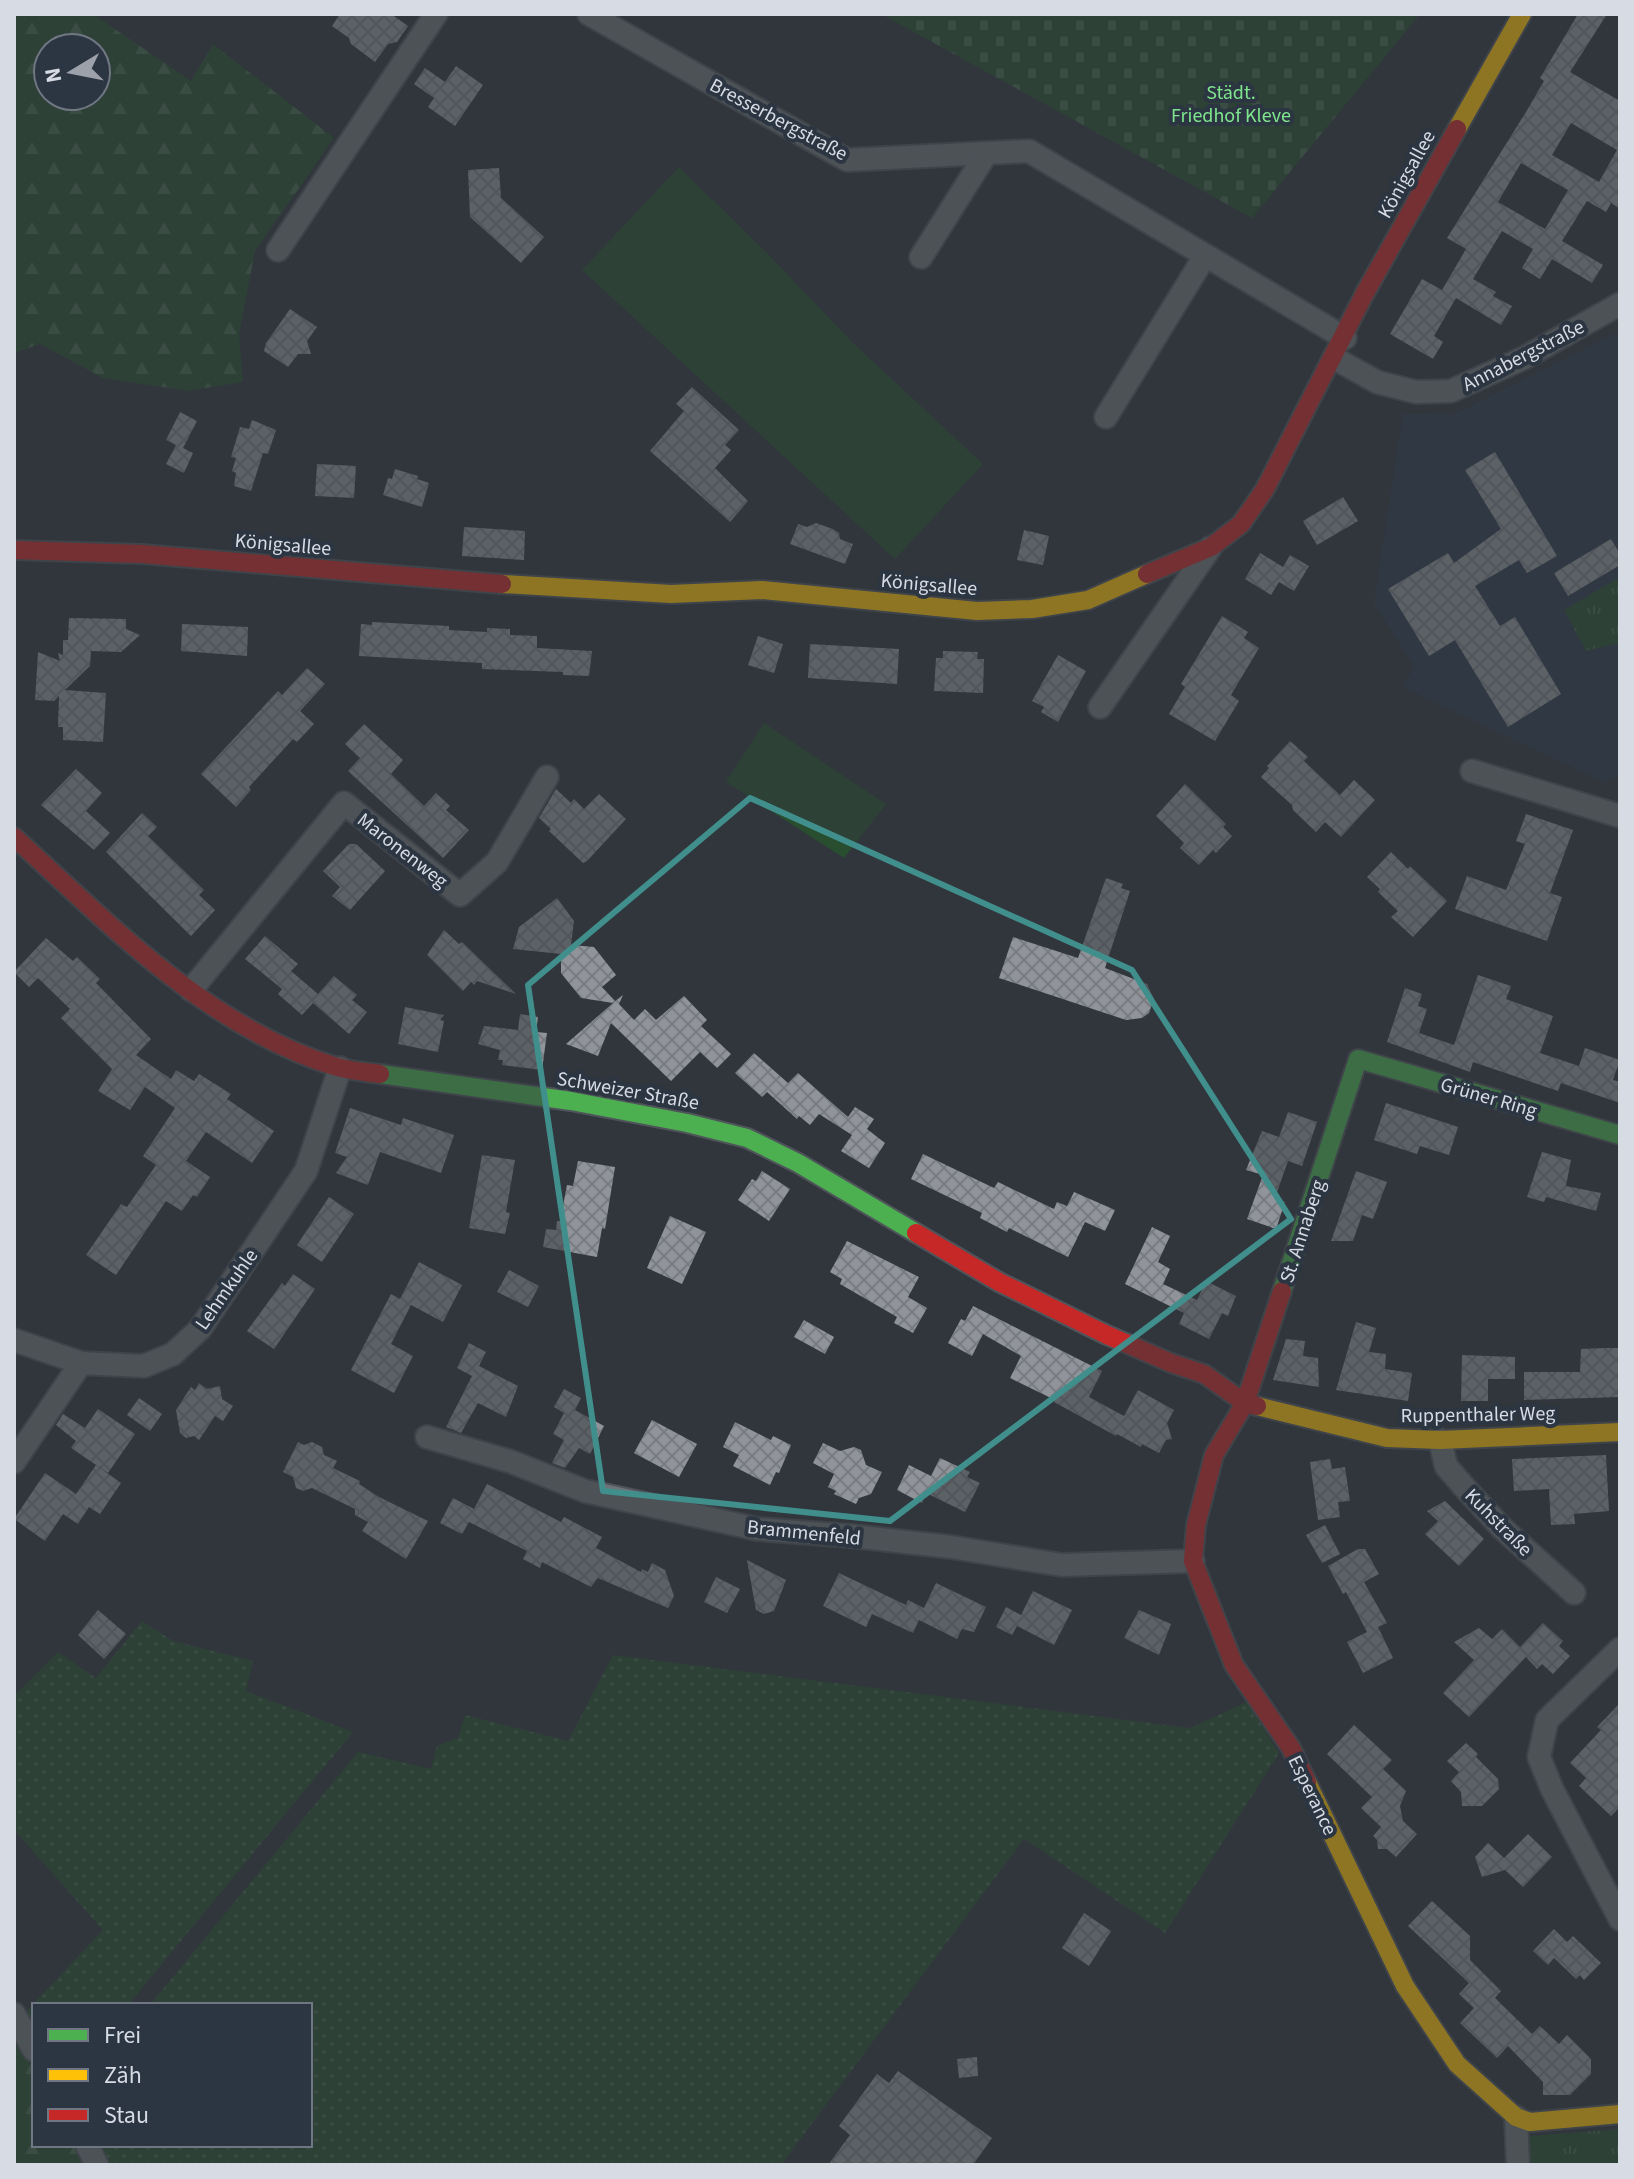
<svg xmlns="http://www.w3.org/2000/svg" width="1634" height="2179" font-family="'Source Sans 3',sans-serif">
  <defs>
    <pattern id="grass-dots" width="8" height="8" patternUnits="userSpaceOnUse" patternTransform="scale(2)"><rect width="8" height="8" fill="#284e2f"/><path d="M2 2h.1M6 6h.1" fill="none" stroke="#46674d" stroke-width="1.8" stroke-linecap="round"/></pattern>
    <pattern id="forest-firs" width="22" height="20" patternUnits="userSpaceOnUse" patternTransform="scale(2)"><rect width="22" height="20" fill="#284e2f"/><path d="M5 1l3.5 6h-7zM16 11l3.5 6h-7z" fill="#46674d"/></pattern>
    <pattern id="cemetery-stones" width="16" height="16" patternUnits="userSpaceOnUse" patternTransform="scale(2)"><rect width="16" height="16" fill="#284e2f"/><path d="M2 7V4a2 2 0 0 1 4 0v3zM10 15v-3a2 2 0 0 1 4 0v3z" fill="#46674d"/></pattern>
    <pattern id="park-tufts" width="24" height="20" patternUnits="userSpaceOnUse" patternTransform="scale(2)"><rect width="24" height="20" fill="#284e2f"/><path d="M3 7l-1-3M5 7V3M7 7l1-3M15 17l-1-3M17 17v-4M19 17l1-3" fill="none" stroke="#46674d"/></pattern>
    <pattern id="building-cross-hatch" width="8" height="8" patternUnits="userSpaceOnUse" patternTransform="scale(2)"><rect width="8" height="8" fill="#90949a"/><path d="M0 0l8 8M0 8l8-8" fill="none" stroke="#787b80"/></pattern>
  </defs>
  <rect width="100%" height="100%" fill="#31363d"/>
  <!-- built -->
  <path fill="#303b4c" d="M1620,331v443l-16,8 -201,-95 11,-21 -40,-63 29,-189 50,1z"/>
  <!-- grass -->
  <g fill="url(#grass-dots)">
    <path d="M142,1621l31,20 80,20 -7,30 107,41 -225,273h-87l-3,-6 65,-69 -89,-100v-134l44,-44 38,26z"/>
    <path d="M613,1655l577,73 57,-26 32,51 -114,180 -141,-94 -243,326h-676l-11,-20h216v-140h-160l208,-253 73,17 6,-23 21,-8 7,-23 103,26z"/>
  </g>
  <!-- forest -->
  <g fill="url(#forest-firs)" fill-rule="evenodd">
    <path d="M14,14h79l98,67 22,-37 121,94 -79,113 -16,83 4,48 -55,9 -85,-13 -63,-34 -26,9zM48,48h48v48h-48z"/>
    <path d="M38,1999l3,6h-7v140h42l10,20h-72v-146l8,-3z"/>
  </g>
  <!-- cemetery -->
  <path fill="url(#cemetery-stones)" d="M881,14h539l-168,204z"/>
  <!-- park -->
  <g fill="url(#park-tufts)">
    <path d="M1620,577v66l-34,8 -22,-41z"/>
    <path d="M1620,2129v36h-91v-29z"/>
  </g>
  <!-- garden -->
  <g fill="#284e2f">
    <path d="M679,167l89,87 85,89 130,121 -88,95 -313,-289z"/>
    <path d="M764,723l122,81 -42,54 -118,-76z"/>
  </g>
  <!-- building -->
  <g fill="url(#building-cross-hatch)" fill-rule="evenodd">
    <path d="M340,14h51l17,12 -11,16 -9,2 -13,18 -24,-18 -2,-6 -17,-12z"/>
    <path d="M1578,14h29l-37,58 50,29v108l-9,-6 -5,9 -19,-11 -25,40 41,24 -11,18 -40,-24 -12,20 -18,-11 11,-19 -31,-18 -29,48 23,13 -3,4 19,10 -11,19 -45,-27 -22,38 9,6 -10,17 -43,-25 32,-55 20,11 24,-41 -19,-11 79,-126 18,-31 -4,-3zM1571,123l46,27 -18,32 -47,-27zM1521,163l47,27 -23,39 -47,-27z"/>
    <path d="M456,66l27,19 -28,41 -27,-19 6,-9 -20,-14 11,-16 20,14z"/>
    <path d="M499,168l2,30 43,39 -23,26 -51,-46 -2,-47z"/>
    <path d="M290,309l27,18 -10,14 4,13h-13l-10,13 -24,-16 2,-8z"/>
    <path d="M692,387l47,43 -14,15 6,5 -16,18 33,33 -18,21 -80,-71 34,-40 -8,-7z"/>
    <path d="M180,412l17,9 -14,27 10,5 -9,20 -18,-9 10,-19 -10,-5z"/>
    <path d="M252,420l24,10 -8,24 -5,-1 -12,38 -17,-5 2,-13 -4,-2 4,-13 -5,-1 9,-30 9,2z"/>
    <path d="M1495,452l62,104 -30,17 -8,-13 -44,26 25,40 15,-9 46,77 -53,33 -53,-87 -26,16 -41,-67 60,-36 6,10 47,-34 -36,-59z"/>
    <path d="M317,464l39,2 -2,32 -39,-2z"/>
    <path d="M395,469l23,7 -1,3 12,4 -7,24 -39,-12 5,-17 4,1z"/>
    <path d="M1343,497l15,24 -41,24 -14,-24z"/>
    <path d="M816,523l17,6 6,4 1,6 13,5 -8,20 -55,-20 8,-20 9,3z"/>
    <path d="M464,527l61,4 -1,29 -62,-4z"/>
    <path d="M1024,530l25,6 -6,29 -26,-5z"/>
    <path d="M1611,539l9,15v11l-52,31 -14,-23z"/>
    <path d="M1260,553l23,14 7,-12 19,11 -15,25 -15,-9 -8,13 -26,-16z"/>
    <path d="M1222,616l26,16 -4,6 15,10 -28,47 8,6 -24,40 -46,-27 16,-27 -4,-3z"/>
    <path d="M69,618l57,1v10l14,6 -19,17 -30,-1 -1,15 -25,24 41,3 -3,49 -40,-2v-13h-5l1,-31 -5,5 -19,-1 3,-48 22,9 -2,-8 5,2v-15h5z"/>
    <path d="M372,622l77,4v4l38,2v-4l23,1v6l27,1v12l55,3 -3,25 -26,-1v-3l-81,-3v-6l-123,-7 2,-32 11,1z"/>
    <path d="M182,624l66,3 -1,29 -66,-5z"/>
    <path d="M758,636l25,8 -9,29 -26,-8z"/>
    <path d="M810,644l89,5 -2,35 -89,-6z"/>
    <path d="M943,651l35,1 -1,7h7l-1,34 -49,-2 2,-33h7z"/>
    <path d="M1058,655l28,16 -28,51 -17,-10 3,-5 -12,-6z"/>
    <path d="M307,668l18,16 -25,27 14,13 -17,18 -4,-3 -44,48 2,3 -15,17 -35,-33 77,-83 4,4z"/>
    <path d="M364,724l39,36 -12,14 33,32 12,-13 14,13 -4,4 23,20 -26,28 -95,-87 12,-13 -15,-14z"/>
    <path d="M1290,741l18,16 -4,4 36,34 14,-15 21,20 -34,37 -16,-15 -9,10 -23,-22 -1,-5 -31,-28 8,-9 -2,-2z"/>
    <path d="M76,769l26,24 -16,18 24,22 -16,17 -53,-45z"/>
    <path d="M1185,784l41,40 -3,3 9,9 -16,17 -3,-3 -14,15 -19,-17 4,-5 -28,-27z"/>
    <path d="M556,789l15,14 3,-4 10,10 15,-15 27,25 -39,42 -4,2 -34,-32 2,-2 -12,-11z"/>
    <path d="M142,813l15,14 -9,9 56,54 -5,5 16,15 -24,26 -85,-84z"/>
    <path d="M1526,814l47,16 -23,63 12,4 -15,44 -92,-32 12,-33 39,14 19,-46 -9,-3z"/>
    <path d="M349,844h7l29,27 -35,39 -18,-14 8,-9 -17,-16z"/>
    <path d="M1391,852l17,17 2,-3 37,35 -34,36 -22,-20 7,-6 -20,-19 2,-3 -13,-12z"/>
    <path d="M1106,878l17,6 -2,4 9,3 -25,77 42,16 7,15 -5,14 -7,5 -16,2 -127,-42 14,-41 65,21z"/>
    <path d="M557,898l17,23 -3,24 23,2 22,28 -14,12 13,14 8,-6 -4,9 15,16 11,-11 11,11 28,-24 23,24 -6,6 30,28 -14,14 -17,-16 -29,29 -60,-58 -13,33 -32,-12 47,-41 -32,-5 -20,-25v-19l-48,-5 6,-22z"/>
    <path d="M444,930l15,14 3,-2 54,52 -39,-13 -3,4 -3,-3 -8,9 -36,-36z"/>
    <path d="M265,936l33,28 -7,7 27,23 16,-18 23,19 -5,5 15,12 -18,22 -36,-31 -11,12 -24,-21 4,-5 -37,-30z"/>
    <path d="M46,938l27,23 4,-4 23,22 -4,4 55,56 -15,16 35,24 5,-9 18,11 5,-7 32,20 -4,5 47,32 -22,32 -46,-31 -20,29 24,16 -13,20 -4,-2 -11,16 -16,-10 -50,74 -30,-20 35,-51 6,3 29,-42 -13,-9 32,-48 -30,-21 -15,23 -32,-19 14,-22 -51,-51 9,-9 -32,-31 -9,9 -15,-15z"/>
    <path d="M1478,975l33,11 -5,13 47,17 -13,37 39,13 6,-18 35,12 -7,20 7,2v21l-59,-20 -3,8 -85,-29 -3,10 -83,-30 18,-54 17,6 -4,12 9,3 -8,24 35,12z"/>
    <path d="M405,1007l39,8 -4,5 4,1 -6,31 -40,-8z"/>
    <path d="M520,1014l18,3 -2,15 11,1 -5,37 -40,-5 1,-5h-5l2,-10 -22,-6 6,-18 34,4z"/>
    <path d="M754,1053l34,30 10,-10 50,44 7,-10 19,12 -7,10 18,14 -16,25 -28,-17 11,-16 -33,-21 -9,11 -11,-9 -2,3 -30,-27 -5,5 -27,-24z"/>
    <path d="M1386,1103l72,24 -9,28 -29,-9 -3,8 -43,-14z"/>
    <path d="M350,1108l51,17 2,-7 51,17 -13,38 -61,-21 -12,33 -32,-12 11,-16 -12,-4z"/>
    <path d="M1288,1112l29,10 -15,44 -14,-5 -13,37 10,4 -9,27 -29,-10 16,-44 -17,-5 16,-39 17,6z"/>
    <path d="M1542,1152l29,8 -5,26 35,7 -5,18 -50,-14 -2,5 -17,-5z"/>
    <path d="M923,1154l71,34 4,-6 56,27 3,-7 10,4 7,-14 41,18 -10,21 -20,-9 -17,35 -59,-29 -2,4 -27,-14 2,-5 -71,-34z"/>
    <path d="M482,1155l33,5 -9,52 4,1 -5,21 -36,-6z"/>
    <path d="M578,1161l37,6 -10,62 -3,-1 -5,29 -54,-10 3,-18 10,1 1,-9h3l7,-36 6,1z"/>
    <path d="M762,1171l28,18 -21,32 -31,-21 14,-21 4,2z"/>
    <path d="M1356,1171l31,11 -14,37 -11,-4 -9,26h-22z"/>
    <path d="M329,1197l25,17 -32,48 -25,-17z"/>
    <path d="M670,1216l36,16 -24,52 -35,-16z"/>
    <path d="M1152,1227l18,9 -12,26 12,7 -7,15 34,16 9,-19 30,15 -8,20 -6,-3 -13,26 -30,-15 5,-11 -59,-29z"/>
    <path d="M847,1241l72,36 -11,20 19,11 -14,25 -19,-10 3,-6 -57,-33 2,-5 -12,-7z"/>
    <path d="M419,1262l43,23 -19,37 -32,-17 -20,39 22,12 -19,37 -43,-23 40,-76 9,5z"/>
    <path d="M509,1270l30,16 -11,21 -31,-15z"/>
    <path d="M293,1274l22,15 -41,60 -27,-18 35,-48 3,3z"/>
    <path d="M973,1306l129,65 -13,26 35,19 14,-26 36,20 -7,13 5,16 -6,1 -7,13 -17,-9 -1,3 -24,-13 -1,2 -62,-34 1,-2 -45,-22 11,-22 -38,-22 -11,22 -24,-13 13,-24 4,2z"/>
    <path d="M804,1320l30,17 -9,17 -31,-17z"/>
    <path d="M1356,1322l20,6 -7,24 17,2 -1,15 27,4 -4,28 -72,-11z"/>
    <path d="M1286,1339l19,2 -2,15 15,2 1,29 -46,-7z"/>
    <path d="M469,1343l17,9 -7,14 39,20 -12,31 -28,-14 -17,30 -15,-6 26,-51 -15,-8z"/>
    <path d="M1604,1348h16v49l-96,3v-28h56l1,-23z"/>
    <path d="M1462,1355l53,2v22h-27v22h-27z"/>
    <path d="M199,1383l8,6 13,-3 2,13 11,7 -10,15 -8,-5 -16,24 -5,-4 -8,2 -6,-5 -4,-23 15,-23 4,3z"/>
    <path d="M564,1389l17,9 -6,12 29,16 -14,28 -11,-6 -14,20 -13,-5 12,-23 -11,-6 11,-21 -10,-6z"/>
    <path d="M139,1398l23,16 -12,17 -23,-16z"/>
    <path d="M98,1409l37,25 -27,39 -37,-25 5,-7 -20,-16 7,-11 22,14z"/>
    <path d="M652,1420l45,24 -18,33 -45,-24z"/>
    <path d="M735,1422l36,18 2,-4 18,9 -12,28 -3,-1 -6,13 -37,-19 6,-11 -16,-8z"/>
    <path d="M298,1442l6,3 8,-3 10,5 2,8 13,6 -4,7 27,13 -1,3 20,13 49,24 -22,38 -44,-28 6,-9 -13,-7v-6l-43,-21 -9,3 -7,-3 -3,-11 -10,-5z"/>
    <path d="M823,1443l17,8 14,-4 7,3 5,15 16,7 -11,22 -12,4 -3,6 -22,-10 2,-3 -8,-4 6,-13 -21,-11z"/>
    <path d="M1606,1455l3,56 -35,3 1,10 -24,1 -2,-36 -35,2 -2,-32z"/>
    <path d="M940,1458l30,14 -3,5 13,6 -15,29 -39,-19 -4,10 -25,-13 12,-25 22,11z"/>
    <path d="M1330,1459l2,10 13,-2 5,34 -12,1 2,15 -22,3 -8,-58z"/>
    <path d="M96,1465l25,18 -21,31 -11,-7 -11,17 -15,-10 -18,27 -31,-22 31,-46 31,21z"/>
    <path d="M487,1484l74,38 3,-5 38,20 -6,11 45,24 1,-3 6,3 4,-9 13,7 9,26 -6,12 -70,-30 -7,9 -49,-25 -2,6 -17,-9 4,-8 -58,-29 -7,12 -22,-11 13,-25 21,11z"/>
    <path d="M1445,1501l39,38 -25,27 -34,-32 13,-13 -11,-10z"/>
    <path d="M1325,1525l15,29 -18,9 -16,-28z"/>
    <path d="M1358,1549h7l14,25 -15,8 23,41 -9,4 15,31 -30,15 -16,-31 20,-10 -21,-40 -3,2 -15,-28z"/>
    <path d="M747,1560l39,20 -12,31 -10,3 -8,-4z"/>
    <path d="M839,1573l67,32 2,-5 16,8 12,-25 50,24 -12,25 -12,-3 -5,10 -38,-19 -6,13 -41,-19 -6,13 -43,-21z"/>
    <path d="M716,1577l24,12 -13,24 -23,-11z"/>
    <path d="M1033,1591l39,19 -18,35 -37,-19 -5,9 -16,-8 10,-20 15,8z"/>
    <path d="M98,1610l28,24 -22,25 -26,-24z"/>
    <path d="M1139,1610l32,14 -12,31 -35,-17z"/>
    <path d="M1543,1623l20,18 -4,5 11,10 -17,18 -11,-10 -5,5 -11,-12 -57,60 -26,-24 31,-33 -20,-18 25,-14 13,11 10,-10 18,18z"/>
    <path d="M1620,1703v104l-9,9 -32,-30 7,-8 -16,-15 31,-33 -4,-3z"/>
    <path d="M1354,1725l38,35 -9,9 23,22 -6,15 3,15 14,13 -21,23 -9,-8h-9l-1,-9 -4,-4 8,-9 -20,-19 11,-11 -45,-43z"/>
    <path d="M1466,1743l12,11 -2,3 22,22 1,10 -17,17h-20l-1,-14 -10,-11 8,-9 -12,-11z"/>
    <path d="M1528,1834l24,23 -29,30 -18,-17 -23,7 -7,-20 13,-14 16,15z"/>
    <path d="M1432,1901l38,35v24l31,31 -6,7 37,36 8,-8 19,18 8,-9 24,24v15l-21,21h-27v-13l-35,-36 -11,12 -37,-35 14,-15 -15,-14 10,-11 -61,-57z"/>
    <path d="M1084,1913l27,18 -22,35 -27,-18z"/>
    <path d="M1554,1929l13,13 6,-6 28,27 -17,17 -4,-5 -4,4 -22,-21 -6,7 -15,-14z"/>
    <path d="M977,2057l1,19 -19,2 -2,-19z"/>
    <path d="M898,2071l94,67 -19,27h-145l22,-30 -11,-9 38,-52 12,9z"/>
  </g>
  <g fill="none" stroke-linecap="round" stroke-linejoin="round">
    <!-- street casing -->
    <g stroke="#4f545a" stroke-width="26">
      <g id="street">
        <path d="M589,14l258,146 182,-9 316,187"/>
        <path d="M278,250l158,-236"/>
        <path d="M921,257l65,-103"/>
        <path d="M1334,358l43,24 39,10 35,-1 73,-33 96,-54"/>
        <path d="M1106,417l99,-161"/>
        <path d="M1100,707l110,-159"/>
        <path d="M1472,771l148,45"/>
        <path d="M191,990l153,-187 116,92 37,-33 50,-85"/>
        <path d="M14,1340l67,23"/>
        <path d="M427,1437l85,25 73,29 172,38 95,7 99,11 111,18 131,-4"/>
        <path d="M1440,1440l6,26 19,22 36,39 73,66"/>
        <path d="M14,1462l67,-99 63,3 29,-12 27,-25 106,-158 34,-103"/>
        <path d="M1620,1649l-73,71 -8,37 13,32 68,130"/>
        <path d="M14,2014l20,36"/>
        <path d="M1516,2117l2,48"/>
        <path d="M87,2145l10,20"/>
      </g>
    </g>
    <!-- fast casing -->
    <g stroke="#4f545a" stroke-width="22">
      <g id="fast">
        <path d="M380,1074l191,27 116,22 60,15 51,25 118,70"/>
        <path d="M1282,1291l76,-232 262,76"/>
      </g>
    </g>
    <!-- slow casing -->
    <g stroke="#4f545a" stroke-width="22">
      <g id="slow">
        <path d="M1457,129l65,-115"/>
        <path d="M502,584l169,10 91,-4 215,21 55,-2 56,-9 59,-26"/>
        <path d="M1257,1406l130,32 53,2 180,-8"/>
        <path d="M1307,1782l98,204 52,78 59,53 14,5 90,-8"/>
      </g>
    </g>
    <!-- jam casing -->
    <g stroke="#4f545a" stroke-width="22">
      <g id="jam">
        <path d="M14,550l128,4 360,30"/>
        <path d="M1147,574l64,-27 30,-23 24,-35 100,-196 92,-164"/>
        <path d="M14,837c97,88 194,191 323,230 14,4 29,5 43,7"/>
        <path d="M916,1233l83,49 108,53 64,28 33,11 41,29 12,3"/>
        <path d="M1282,1291l-37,112 -31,52 -18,70 -3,36 41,104 57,83 16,34"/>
      </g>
    </g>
    <!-- street -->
    <use href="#street" stroke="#6f7378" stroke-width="22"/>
    <!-- fast -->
    <use href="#fast" stroke="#4caf50" stroke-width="18"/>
    <!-- slow -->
    <use href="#slow" stroke="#ffc107" stroke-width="18"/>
    <!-- jam -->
    <use href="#jam" stroke="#c62828" stroke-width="18"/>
  </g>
  <!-- marked area -->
  <path d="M0 0H1634V2179H0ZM750,798l382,172 159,249 -401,302 -287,-30 -75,-506z" fill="#31363d" fill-opacity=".55" fill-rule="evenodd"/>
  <path fill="none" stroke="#418f8c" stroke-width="6" stroke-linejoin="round" d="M750,798l382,172 159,249 -401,302 -287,-30 -75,-506z"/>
  <g text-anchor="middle" stroke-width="8" stroke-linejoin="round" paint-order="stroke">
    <!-- park labels -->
    <g font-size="20" fill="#7fe68d" stroke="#2c3542">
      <text x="1231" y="99">Städt.<tspan x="1231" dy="23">Friedhof Kleve</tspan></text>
    </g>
    <!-- street labels -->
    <g font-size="20" fill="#d6dbe4" stroke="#2c3542">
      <text transform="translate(779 119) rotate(28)" y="7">Bresserbergstraße</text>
      <text transform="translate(1406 174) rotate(-61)" y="7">Königsallee</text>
      <text transform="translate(1523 355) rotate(-27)" y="7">Annabergstraße</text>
      <text transform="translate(283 544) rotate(5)" y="7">Königsallee</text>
      <text transform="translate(929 584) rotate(5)" y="7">Königsallee</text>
      <text transform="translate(403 850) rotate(38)" y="7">Maronenweg</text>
      <text transform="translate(628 1090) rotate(10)" y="7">Schweizer Straße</text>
      <text transform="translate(1489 1097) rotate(16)" y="7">Grüner Ring</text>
      <text transform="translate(1302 1231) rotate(-72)" y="7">St. Annaberg</text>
      <text transform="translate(226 1289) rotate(-55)" y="7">Lehmkuhle</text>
      <text transform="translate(1478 1414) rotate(-1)" y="7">Ruppenthaler Weg</text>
      <text transform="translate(1499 1522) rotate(45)" y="7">Kuhstraße</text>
      <text transform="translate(804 1532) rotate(6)" y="7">Brammenfeld</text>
      <text transform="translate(1313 1795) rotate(64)" y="7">Esperance</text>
    </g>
  </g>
  <!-- border -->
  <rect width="1634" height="2179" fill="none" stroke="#d6dbe4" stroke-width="32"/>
  <!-- legend -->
  <rect x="32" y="2003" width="280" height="144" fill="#2c3542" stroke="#707783" stroke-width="2"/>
  <rect x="48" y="2029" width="40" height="12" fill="#4caf50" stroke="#707783" stroke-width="2"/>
  <text x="104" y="2043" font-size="24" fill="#d6dbe4">Frei</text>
  <rect x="48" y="2069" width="40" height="12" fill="#ffc107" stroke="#707783" stroke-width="2"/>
  <text x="104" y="2083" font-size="24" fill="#d6dbe4">Zäh</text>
  <rect x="48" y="2109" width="40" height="12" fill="#c62828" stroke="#707783" stroke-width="2"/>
  <text x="104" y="2123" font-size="24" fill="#d6dbe4">Stau</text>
  <!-- north arrow -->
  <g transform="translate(72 72) rotate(260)"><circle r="38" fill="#2c3542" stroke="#707783" stroke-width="2"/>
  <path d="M0-6L14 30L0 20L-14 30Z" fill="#9ca1aa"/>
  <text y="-12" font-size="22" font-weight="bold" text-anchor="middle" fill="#d6dbe4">N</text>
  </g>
</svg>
